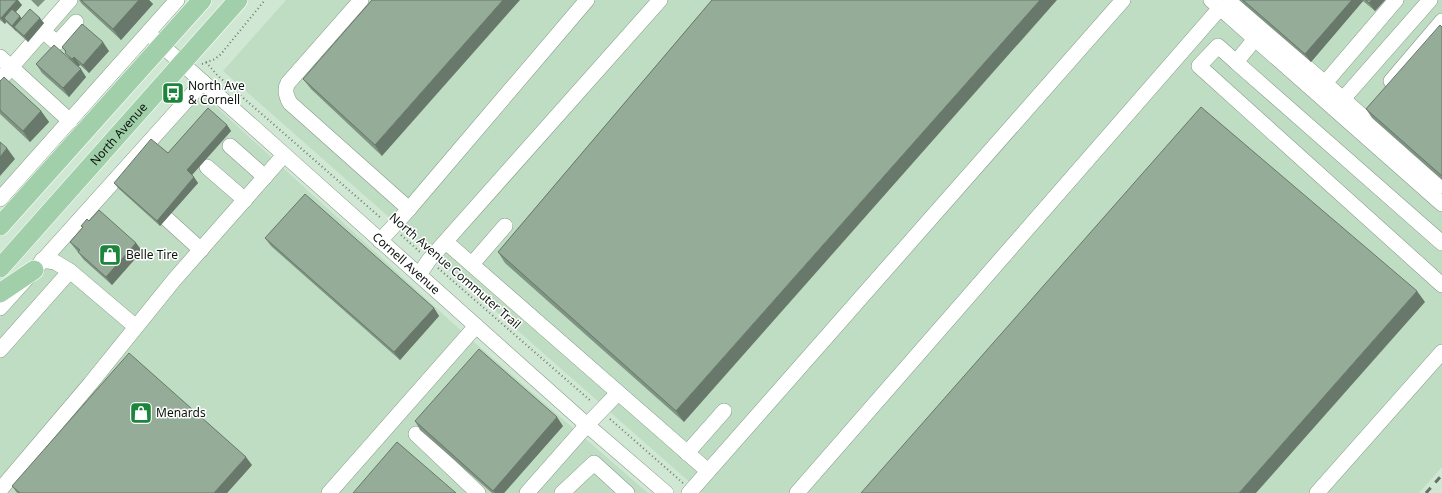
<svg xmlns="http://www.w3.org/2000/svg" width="1442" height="493" font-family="'Noto Sans',sans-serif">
  <rect width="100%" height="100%" fill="#d0e8d3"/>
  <!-- built -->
  <g fill="#bfddc3">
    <path d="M70,0h107l-177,199v-119z"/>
    <path d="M286,0h940l216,190v277l-23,26h-717l-479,-422z"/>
    <path d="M1228,0h214v187z"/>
    <path d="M200,92l267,244 181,157h-648v-177l154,-175z"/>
  </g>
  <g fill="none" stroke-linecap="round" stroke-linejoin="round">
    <!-- minor casing -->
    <g stroke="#859b87" stroke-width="16">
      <g id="minor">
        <path d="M361,0l-73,83c-4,7 -2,13 2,20l119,106 -29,32"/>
        <path d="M1211,0l231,204"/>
        <path d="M1230,0l212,186"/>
        <path d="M43,31l14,12 19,-21"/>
        <path id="s1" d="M148,33l439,392 79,68"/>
        <path d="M1255,39l-19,23 -18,-16 -19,20 243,219"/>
        <path d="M0,57l70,64"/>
        <path d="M1236,62l206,181"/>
        <path d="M0,80l70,-80"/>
        <path d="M1391,81l51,-60"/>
        <path d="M1325,83l71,-83"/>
        <path d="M1343,99l87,-99"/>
        <path d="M230,146l35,31"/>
        <path d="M207,167l38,33"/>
        <path d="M0,199l177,-199"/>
        <path d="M409,209l178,-209"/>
        <path d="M167,219l34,31"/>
        <path d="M446,242l262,229"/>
        <path d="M42,260l13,2 15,9 66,56"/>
        <path d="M472,264l33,-38"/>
        <path d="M419,275l10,-15 231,-260"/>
        <path d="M0,308l203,-226"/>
        <path d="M0,350l70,-79"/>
        <path d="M416,434l62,59"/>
        <path d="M687,453l37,-42"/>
        <path d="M0,490l90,-106 84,-104 110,-125"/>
        <path d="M329,493l147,-167"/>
        <path d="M527,493l60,-68 31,-32"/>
        <path d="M562,493l32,-30 33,30"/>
        <path d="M689,493l434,-493"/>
        <path d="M797,493l423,-485"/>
        <path d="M1317,493l125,-141"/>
      </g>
    </g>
    <!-- major casing -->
    <g stroke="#fff" stroke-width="20">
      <g id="major">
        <path d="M0,226l202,-226"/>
        <path id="s2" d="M0,268l238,-268"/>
        <path d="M0,293l34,-23"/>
      </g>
    </g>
    <!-- path -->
    <g stroke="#6c7c6e" stroke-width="2" stroke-dasharray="1 3" stroke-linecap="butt">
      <path d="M206,62l11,13 165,144"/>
      <path d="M202,64l13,-5 6,-5 44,-54"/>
      <path d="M401,235l19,17"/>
      <path d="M438,268l154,134"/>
      <path d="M610,419l73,64"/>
    </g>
    <!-- minor -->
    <use href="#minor" stroke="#fff" stroke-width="15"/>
    <!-- major -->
    <use href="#major" stroke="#a0cfa9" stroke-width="19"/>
    <!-- rail -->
    <path stroke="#637265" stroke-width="3" stroke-dasharray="7 7" stroke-linecap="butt" d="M1426,493l16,-18"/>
  </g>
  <!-- wall -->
  <g fill="#809483">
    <path d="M0,0l22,5 -6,7 6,7 22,4 -16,19 -22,-20 -1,2 -5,-4z"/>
    <path d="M31,0h14l-7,7z"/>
    <path d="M79,0h70l4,4 -32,36 -39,-36z"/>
    <path d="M372,0l10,156 -71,-67 -8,-10z"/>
    <path d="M712,0l-28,422 -179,-159 -7,-11z"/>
    <path d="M1239,0h146l-10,11 -12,-10 -52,61z"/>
    <path d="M1442,27v153l-70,-62 -6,-9z"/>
    <path d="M62,47l47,4 -20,22 -9,-8 -2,2 8,10 -17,20 -27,-24 -6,-9 34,-5z"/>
    <path d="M0,81l41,30 8,11 -19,20 -30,-28z"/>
    <path d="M227,125l4,6 -39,44 6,8 -38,43 -42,-38 -4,-5 54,-30z"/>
    <path d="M89,221l47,22 6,8 -30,34 -28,-25 -14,-18 13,-14 -2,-2z"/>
    <path d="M265,238l169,70 5,8 -39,44 -129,-114z"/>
    <path d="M415,421l148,5 -59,67h-12l-72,-63z"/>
    <path d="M252,465l-25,28h-210l-5,-7z"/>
  </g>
  <!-- shaded-wall -->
  <g fill="#68786a">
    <path d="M17,0h1l4,5 -15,16 -3,-3 2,4 -1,2 -4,-6z"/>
    <path d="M139,0h10l4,4 -32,36 -8,-11z"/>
    <path d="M503,0h17l-138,156 -7,-11z"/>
    <path d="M1040,0h17l-373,422 -8,-11z"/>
    <path d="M1352,0h11v1l-52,61 -6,-8z"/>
    <path d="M1372,0h13l-10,11 -6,-8z"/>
    <path d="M20,16l4,6 -10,5 3,4h-1l-4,-5z"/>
    <path d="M40,18l4,5 -16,19 -4,-6z"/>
    <path d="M103,42l6,9 -20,22 -6,-8z"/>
    <path d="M74,57l6,8 -2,2 -6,-8z"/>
    <path d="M81,69l5,8 -17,20 -6,-9z"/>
    <path d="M41,111l8,11 -19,20 -7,-11z"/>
    <path d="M227,125l4,6 -40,45 -4,-6z"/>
    <path d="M7,148l8,11 -15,17v-19z"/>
    <path d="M194,177l4,6 -38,43 -3,-5z"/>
    <path d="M136,243l6,8 -30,34 -6,-8z"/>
    <path d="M1417,291l8,11 -169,191h-17z"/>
    <path d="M434,308l5,8 -39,44 -6,-8z"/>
    <path d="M557,417l6,9 -59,67h-9l-2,-2z"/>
    <path d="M246,457l6,8 -25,28h-13z"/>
  </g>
  <!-- building -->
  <g fill="#95ac98" stroke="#68786a">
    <path d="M0,0h17l-16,18h-1z"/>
    <path d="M81,0h58l-26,29z"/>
    <path d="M372,0h131l-128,145 -72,-66z"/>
    <path d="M712,0h328l-364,411 -178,-159z"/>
    <path d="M1243,0h109l-47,54z"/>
    <path d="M1366,0h6l-3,3z"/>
    <path d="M12,9l8,7 -8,10 -8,-8z"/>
    <path d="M30,9l10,9 -16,18 -10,-9z"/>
    <path d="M82,24l21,18 -20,23 -9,-8 -2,2 -7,-6 1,-2 -4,-4z"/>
    <path d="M1440,25l2,2v149l-76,-67z"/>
    <path d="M54,45l27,24 -18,19 -27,-24z"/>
    <path d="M4,77l37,34 -18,20 -23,-21v-29z"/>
    <path d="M1201,107l216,184 -178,202h-378z"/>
    <path d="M208,108l19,17 -40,45 7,7 -37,44 -43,-38 37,-44 17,14z"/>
    <path d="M0,142l7,6 -7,9z"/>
    <path d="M305,194l129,114 -40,44 -129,-114z"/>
    <path d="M99,210l37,33 -30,34 -28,-25 2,-2 -10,-8 13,-15 -2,-1 6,-7 2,2z"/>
    <path d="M479,349l78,68 -64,74 -78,-70z"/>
    <path d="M129,353l117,104 -32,36h-194l-8,-7z"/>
    <path d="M397,442l59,51h-103z"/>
  </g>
  <!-- icons -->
  <defs>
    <g id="bus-square" transform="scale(1.15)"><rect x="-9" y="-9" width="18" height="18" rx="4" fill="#1a853b" stroke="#fff"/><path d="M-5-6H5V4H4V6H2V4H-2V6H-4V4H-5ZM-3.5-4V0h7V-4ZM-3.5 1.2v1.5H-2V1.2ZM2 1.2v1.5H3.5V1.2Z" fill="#fff"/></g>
    <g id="shop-square" transform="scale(1.15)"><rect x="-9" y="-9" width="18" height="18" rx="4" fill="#1a853b" stroke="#fff"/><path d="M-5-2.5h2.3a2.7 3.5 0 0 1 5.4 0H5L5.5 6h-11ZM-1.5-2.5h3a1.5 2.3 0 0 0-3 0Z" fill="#fff"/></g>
  </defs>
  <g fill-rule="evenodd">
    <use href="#bus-square" x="173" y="93"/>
    <use href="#shop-square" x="110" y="255"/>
    <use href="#shop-square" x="141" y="413"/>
  </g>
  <g text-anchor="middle" stroke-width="3" stroke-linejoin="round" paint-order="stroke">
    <!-- poi labels -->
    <g font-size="12" fill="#0b130c" stroke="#fff" text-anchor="start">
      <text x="188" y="90">North Ave<tspan x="188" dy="14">&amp; Cornell</tspan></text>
      <text x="126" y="259">Belle Tire</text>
      <text x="156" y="417">Menards</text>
    </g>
    <!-- street labels -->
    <g font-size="12" fill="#0b130c" stroke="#fff">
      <text dy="4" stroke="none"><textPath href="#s2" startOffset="179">North Avenue</textPath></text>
      <text dy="4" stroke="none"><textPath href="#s1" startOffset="346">Cornell Avenue</textPath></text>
      <text transform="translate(455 271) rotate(41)" y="4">North Avenue Commuter Trail</text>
    </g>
  </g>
</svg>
